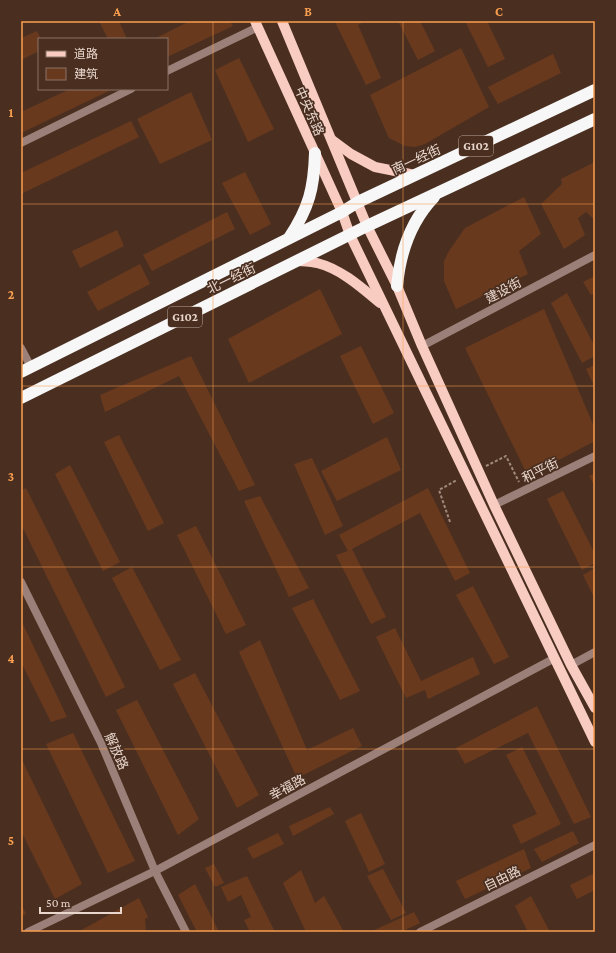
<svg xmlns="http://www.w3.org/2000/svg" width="616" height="953" font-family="'Crimson Pro','Noto Sans SC',serif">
  <rect width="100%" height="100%" fill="#4a2f20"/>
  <!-- building -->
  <g fill="#69391e">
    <path d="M99,21h20l8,18h-19z"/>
    <path d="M190,21h40l3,5 -66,31v-18h-13z"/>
    <path d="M336,21h29l-7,4 23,53 -15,7 -31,-63z"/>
    <path d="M398,21h22l15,30 -17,9z"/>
    <path d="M465,21h22l18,38 -17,8z"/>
    <path d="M37,31l4,8h-2v12l-18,9v-22z"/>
    <path d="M461,48l28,59 -64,37 -10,3 -10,-1 -16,-8 -19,-43z"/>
    <path d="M553,54l8,19 -63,31 -10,-17z"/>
    <path d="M239,58l35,71 -26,13 -33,-72z"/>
    <path d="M70,89h40l1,1 -90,43v-21z"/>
    <path d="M191,92l21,48 -52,24 -23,-45z"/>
    <path d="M131,121l8,16 -118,57v-21z"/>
    <path d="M595,162v58l-9,-8 -8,6 7,17 -21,14 -23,-45 21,-20 -1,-5z"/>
    <path d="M245,172l26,52 -21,11 -28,-52z"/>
    <path d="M524,197l17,37 -22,17 9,23 -72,35 -12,-28v-20l5,-10 16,-23z"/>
    <path d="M227,212l8,17 -83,42 -9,-16z"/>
    <path d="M117,230l7,16 -44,22 -8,-17z"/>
    <path d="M140,264l10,20 -52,27 -11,-19z"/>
    <path d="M595,276v17l-4,2 -8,-13z"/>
    <path d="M320,289l22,45 -93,49 -21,-44z"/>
    <path d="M567,293l28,54v9l-13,7 -31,-60z"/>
    <path d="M544,309l51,120v12l-67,35 -63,-128z"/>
    <path d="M361,346l33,67 -21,11 -33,-68z"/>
    <path d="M191,356l64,129 -16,6 -60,-115 -74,36 -5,-17z"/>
    <path d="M595,365v23l-9,-19z"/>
    <path d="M119,435l45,88 -16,8 -44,-89z"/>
    <path d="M387,437l14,33 -64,31 -16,-30z"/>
    <path d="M312,458l31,68 -18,9 -31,-71z"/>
    <path d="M70,465l50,97 -17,9 -48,-97z"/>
    <path d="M595,473v13l-6,-10z"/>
    <path d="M26,488l99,199 -19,10 -85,-173v-33z"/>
    <path d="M428,488l42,85 -15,8 -35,-68 -68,36 34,68 -15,7 -35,-69 12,-4 -9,-16z"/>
    <path d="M563,491l32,63v9l-13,7 -35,-71z"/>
    <path d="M260,496l49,92 -20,9 -45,-96z"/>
    <path d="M196,526l50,99 -20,9 -49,-99z"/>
    <path d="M132,567l49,93 -21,10 -48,-92z"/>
    <path d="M595,568v31l-12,-24z"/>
    <path d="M473,586l36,71 -15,7 -38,-69z"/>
    <path d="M313,599l47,92 -20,9 -48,-92z"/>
    <path d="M21,620l46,97 -16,5 -30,-60z"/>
    <path d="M395,628l26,53 52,-24 7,17 -52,25 -3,-9 -19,8 -30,-61z"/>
    <path d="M260,640l47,110 46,-22 9,18 -65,32 -58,-126z"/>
    <path d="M195,673l64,122 -22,13 -64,-124z"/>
    <path d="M137,700l62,119 -21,16 -62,-125z"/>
    <path d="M537,706l54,111 -17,7 -46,-91 -63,31 -9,-16z"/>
    <path d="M73,733l62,128 -27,12 -62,-129z"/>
    <path d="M522,747l39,77 -40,20 -9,-19 25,-11 -31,-59z"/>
    <path d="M21,758l61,126 -27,15 -34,-68z"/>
    <path d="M330,807l4,7 -41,22 -4,-10z"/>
    <path d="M361,813l24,51 -16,8 -24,-51z"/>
    <path d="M573,831l6,12 -37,19 -8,-13z"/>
    <path d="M278,833l6,11 -31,15 -6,-11z"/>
    <path d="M524,849l7,19 -66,31 -9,-18z"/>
    <path d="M214,864l10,19 -9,4 -10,-19z"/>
    <path d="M383,869l23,44 -15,7 -24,-44z"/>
    <path d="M301,870l14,33 9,-7 20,36h-38l-23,-49z"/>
    <path d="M595,873v17l-18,9 -7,-14z"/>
    <path d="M247,876l28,56h-25l-6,-12 7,-3 -10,-22 -13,7 -7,-15z"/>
    <path d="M195,884l24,48h-22l-19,-37z"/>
    <path d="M531,896l19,36h-22l-13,-26z"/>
    <path d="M139,898l9,19 -3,2 1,13h-68z"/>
    <path d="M21,904l5,10 -5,2z"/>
    <path d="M414,912l6,11 -19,9h-31z"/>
  </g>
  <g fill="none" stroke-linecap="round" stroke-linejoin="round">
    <!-- path -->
    <g stroke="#a08a7e" stroke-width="2" stroke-dasharray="3 2" stroke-linecap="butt">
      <path d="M486,466l20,-10 13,26"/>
      <path d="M450,522l-11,-32 18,-10"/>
    </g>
    <!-- street -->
    <g stroke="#9b8079" stroke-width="8">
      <path d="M167,71l91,-44"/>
      <path d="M21,143l110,-54"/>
      <path d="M422,346l173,-91"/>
      <path d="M21,348l10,19"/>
      <path d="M494,505l101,-49"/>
      <path d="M21,582l80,161 54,128 31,61"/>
      <path d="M571,665l24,-13"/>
      <path d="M28,932l127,-61 400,-213"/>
      <path d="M420,932l175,-87"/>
    </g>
    <!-- primary -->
    <g stroke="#f8ccc0" stroke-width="10">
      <path d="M255,21l87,191 8,23 245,507"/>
      <path d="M282,21l85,205 30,60 25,60 72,159 77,160 24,43"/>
      <path d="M332,140l19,14 24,13 40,8"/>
      <path d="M298,261c6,0 13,1 19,2 24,6 44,24 63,40"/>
    </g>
    <!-- highway -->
    <g stroke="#f7f7f7" stroke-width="12">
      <path d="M289,238c20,-30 25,-50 26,-85"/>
      <path d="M397,286c3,-33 14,-65 37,-89"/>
      <path d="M21,372l321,-160 16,-10 237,-112"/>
      <path d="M21,398l346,-172 228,-107"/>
    </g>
  </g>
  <!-- grid -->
  <path fill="none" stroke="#fa9f4f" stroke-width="1" stroke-opacity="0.55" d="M213,21v911M403,21v911M21,204h574M21,386h574M21,567h574M21,749h574"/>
  <g text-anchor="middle" stroke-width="3.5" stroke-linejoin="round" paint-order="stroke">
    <!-- shield labels -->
    <g fill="#4a2f20" stroke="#b9a59a" stroke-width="1">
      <rect x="459" y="136" width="34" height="20" rx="3"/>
      <rect x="168" y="307" width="34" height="20" rx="3"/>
    </g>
    <g font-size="12" font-weight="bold" fill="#e9d7ce">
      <text x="476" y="150">G102</text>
      <text x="185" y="321">G102</text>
    </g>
    <!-- street labels -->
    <g font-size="13" fill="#e9d7ce" stroke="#4a2f20">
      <text transform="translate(310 111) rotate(66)" y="5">中央东路</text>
      <text transform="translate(416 159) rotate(-25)" y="5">南一经街</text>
      <text transform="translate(231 278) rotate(-26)" y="5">北一经街</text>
      <text transform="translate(503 290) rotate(-28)" y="5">建设街</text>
      <text transform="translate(540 470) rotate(-26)" y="5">和平街</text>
      <text transform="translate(117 751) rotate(66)" y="5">解放路</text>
      <text transform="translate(287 787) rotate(-28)" y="5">幸福路</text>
      <text transform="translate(502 878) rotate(-26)" y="5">自由路</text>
    </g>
  </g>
  <!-- border -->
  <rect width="616" height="953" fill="none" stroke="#4a2f20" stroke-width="44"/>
  <!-- legend -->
  <rect x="38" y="38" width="130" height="52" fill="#4a2f20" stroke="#8a7266"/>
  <rect x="46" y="51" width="20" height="6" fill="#f8ccc0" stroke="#8a7266"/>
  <text x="74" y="58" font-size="12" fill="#e9d7ce">道路</text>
  <rect x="46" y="68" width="20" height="12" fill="#69391e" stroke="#8a7266"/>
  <text x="74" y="78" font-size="12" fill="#e9d7ce">建筑</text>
  <!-- scale -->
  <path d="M40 907v6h81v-6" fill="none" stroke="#e9d7ce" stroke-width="2"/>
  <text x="46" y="907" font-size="12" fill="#e9d7ce" stroke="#4a2f20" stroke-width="3" paint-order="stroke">50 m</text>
  <rect x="22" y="22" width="572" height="909" fill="none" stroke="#fa9f4f" stroke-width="1.5"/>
  <g font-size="13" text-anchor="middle" font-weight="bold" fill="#fa9f4f">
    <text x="117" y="16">A</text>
    <text x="308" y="16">B</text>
    <text x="499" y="16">C</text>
    <text x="11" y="117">1</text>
    <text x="11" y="299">2</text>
    <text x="11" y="481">3</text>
    <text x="11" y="663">4</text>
    <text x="11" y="845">5</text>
  </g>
</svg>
